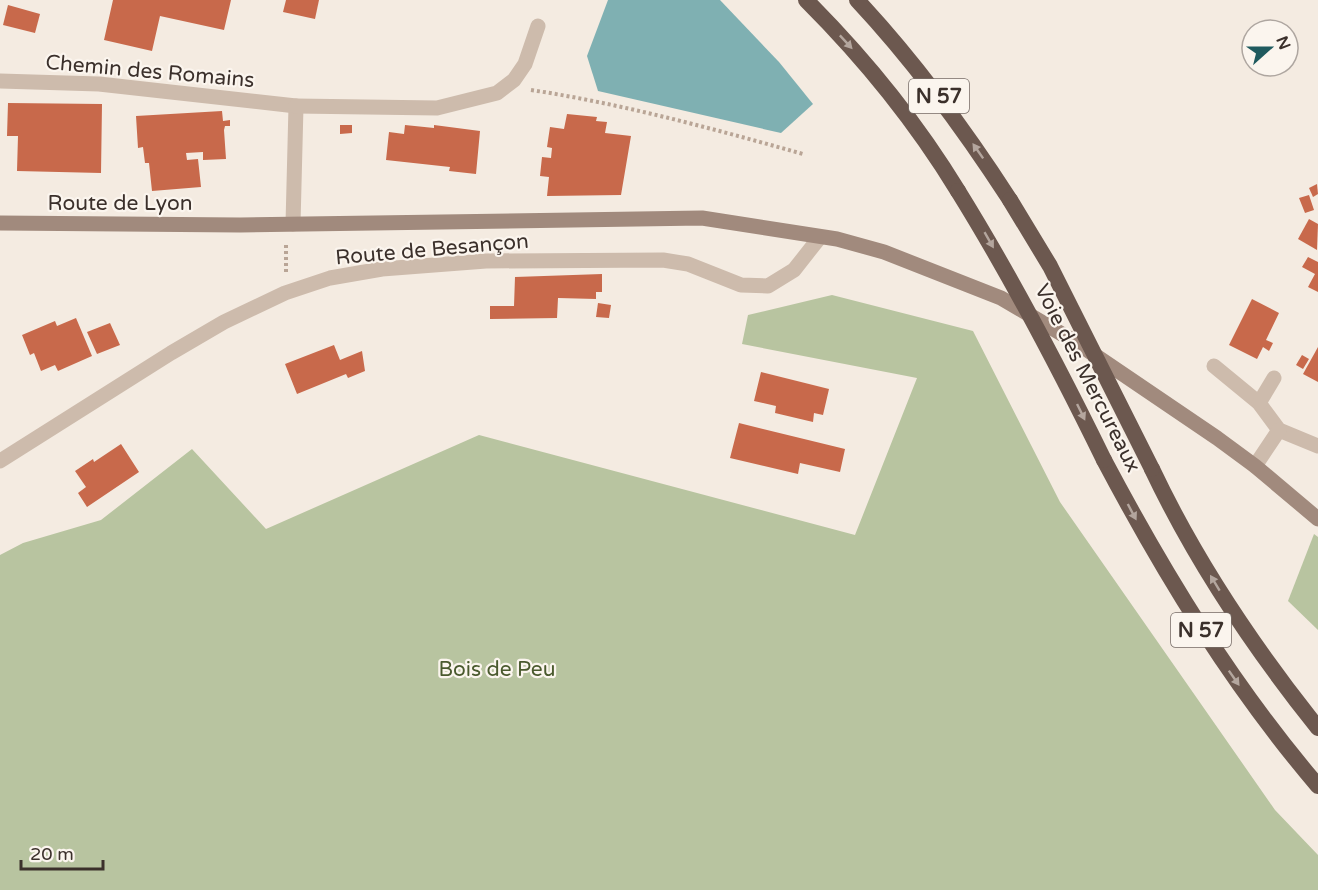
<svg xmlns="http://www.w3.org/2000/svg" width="1318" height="890" font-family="'Varela Round',sans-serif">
  <rect width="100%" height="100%" fill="#f4ebe1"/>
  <!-- green -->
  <g fill="#b8c4a0">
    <path d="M832,295l141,36 87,171 215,308 43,45v35h-1318v-335l23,-12 78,-23 91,-71 74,80 213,-94 376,100 62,-157 -175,-34 6,-29z"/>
    <path d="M1314,534l4,3v93l-30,-29z"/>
  </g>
  <!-- water -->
  <path fill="#7fb0b2" d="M608,0h112l59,62 34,42 -32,29 -183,-42 -11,-35z"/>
  <!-- building -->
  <g fill="#c8694b">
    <path d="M113,0h118l-7,30 -64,-14 -8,35 -48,-11z"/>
    <path d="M286,0h33l-4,19 -32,-7z"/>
    <path d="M8,5l32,9 -5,19 -32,-8z"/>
    <path d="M8,103l94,1 -1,69 -84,-2 1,-35h-11z"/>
    <path d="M222,111l1,10 7,-1v6h-5l-1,4 2,29 -23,1v-8l-17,1 1,7 11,-1 3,28 -49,4 -3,-28h-4l-2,-16 -5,1 -2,-32z"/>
    <path d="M567,114l30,3 -1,4 11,1 -2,11 26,3 -10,59 -74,1 2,-19 -9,-1 2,-19 9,1 1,-10 -5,-1 3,-20 14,2z"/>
    <path d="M340,125h12v8l-12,1z"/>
    <path d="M405,125l29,3v-3l46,6 -4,43 -27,-3 1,-4 -64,-7 3,-28 15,2z"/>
    <path d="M1317,184l1,10 -5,3 -4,-9z"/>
    <path d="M1309,195l5,15 -9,3 -6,-15z"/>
    <path d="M1309,219l9,5 -1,26 -19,-11z"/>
    <path d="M1308,257l10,5v30l-10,-5 7,-13 -13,-7z"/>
    <path d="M602,274v18h-6v7l-38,-1 -1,20 -67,1v-13h24l1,-29z"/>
    <path d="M1252,299l27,14 -13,27 7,3 -4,8 -6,-4 -6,12 -28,-14z"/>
    <path d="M598,303l13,2 -2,13 -13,-1z"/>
    <path d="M76,318l16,38 -34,15 -3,-6 -14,6 -7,-18 -4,2 -8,-20 33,-14 2,5z"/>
    <path d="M110,323l10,22 -23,9 -10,-22z"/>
    <path d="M334,345l6,15 22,-9 3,20 -17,7 -2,-4 -49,20 -12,-30z"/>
    <path d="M1318,347v35l-15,-8z"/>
    <path d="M1302,355l7,4 -6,10 -7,-4z"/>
    <path d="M761,372l68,17 -6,26 -9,-2 -1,9 -38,-9 1,-7 -22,-5z"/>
    <path d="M739,423l106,26 -5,23 -40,-9 -2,11 -68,-16z"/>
    <path d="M121,444l18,28 -52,35 -9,-14 8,-6 -11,-16 18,-12 1,3z"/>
  </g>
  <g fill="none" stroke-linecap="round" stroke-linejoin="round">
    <!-- path -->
    <g stroke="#b9a596" stroke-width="4" stroke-dasharray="3 3" stroke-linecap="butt">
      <path d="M531,90c92,14 183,39 272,64"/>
      <path d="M286,272v-29"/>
    </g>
    <!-- service -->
    <g stroke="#cdbbac" stroke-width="15">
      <path d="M1214,366l45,37 20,27 39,16"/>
      <path d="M1259,403l15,-25"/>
      <path d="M1255,466l24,-36"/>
    </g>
    <!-- minor -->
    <g stroke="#cdbbac" stroke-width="15">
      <path d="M0,81l99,3 197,22 -3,118"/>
      <path d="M296,106l141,2 60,-15 17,-13 11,-16 13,-38"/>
    </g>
    <!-- tertiary -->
    <path stroke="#cdbbac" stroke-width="15" d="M0,461l171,-108 53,-31 61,-29 45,-15 52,-9 104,-8 177,-1 25,4 53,21 27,1 26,-16 26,-33"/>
    <!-- secondary -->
    <path stroke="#a18a7d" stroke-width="15" d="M0,223l240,2 462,-7 135,21 47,13 117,46 76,45 140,95 38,28 63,53"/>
    <!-- trunk -->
    <g stroke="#6c584f" stroke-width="16">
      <path d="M806,0c57,57 110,122 152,191"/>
      <path d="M857,0c58,62 107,129 153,200"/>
      <path d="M1104,460c62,117 128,225 214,326"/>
      <path d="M1152,469c44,93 102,179 166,259"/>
    </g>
    <!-- trunk-bridge -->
    <g stroke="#6c584f" stroke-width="16">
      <path d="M958,191c54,87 101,177 146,269"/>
      <path d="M1010,200l40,66 102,203"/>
    </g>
  </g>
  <!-- one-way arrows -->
  <defs><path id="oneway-solid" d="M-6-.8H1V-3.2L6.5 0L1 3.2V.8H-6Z" transform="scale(1.5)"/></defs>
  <g fill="#b4a69e">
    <use href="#oneway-solid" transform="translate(846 42) rotate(47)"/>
    <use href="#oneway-solid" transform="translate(978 151) rotate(-125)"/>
    <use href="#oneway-solid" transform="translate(989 240) rotate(60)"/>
    <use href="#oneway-solid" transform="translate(1081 412) rotate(64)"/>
    <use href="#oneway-solid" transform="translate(1132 512) rotate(62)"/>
    <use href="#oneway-solid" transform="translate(1215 583) rotate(-121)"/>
    <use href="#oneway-solid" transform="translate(1234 678) rotate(55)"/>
  </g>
  <g text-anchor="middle" stroke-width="4.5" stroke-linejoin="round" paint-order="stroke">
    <!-- shield labels -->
    <g fill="#fbf5ee" stroke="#756b66" stroke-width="1.5">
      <rect x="909" y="79" width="60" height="34" rx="4.5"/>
      <rect x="1171" y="613" width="60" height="34" rx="4.5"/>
    </g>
    <g font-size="20" font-weight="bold" fill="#3b302b">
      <text x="939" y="103">N 57</text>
      <text x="1201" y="637">N 57</text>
    </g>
    <!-- street labels -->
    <g font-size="21" fill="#3b302b" stroke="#fbf5ee">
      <text transform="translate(150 71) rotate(5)" y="7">Chemin des Romains</text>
      <text x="120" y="210">Route de Lyon</text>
      <text transform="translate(432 249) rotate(-5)" y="7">Route de Besançon</text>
      <text transform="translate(1088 378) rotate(63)" y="7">Voie des Mercureaux</text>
    </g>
    <!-- park labels -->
    <g font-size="21" fill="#4a5a2e" stroke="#fbf5ee">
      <text x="497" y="676">Bois de Peu</text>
    </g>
  </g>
  <!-- north arrow -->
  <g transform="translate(1270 48) rotate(69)"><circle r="28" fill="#fbf5ee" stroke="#aea6a0" stroke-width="1.5"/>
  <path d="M0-4.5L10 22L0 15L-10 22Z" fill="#1f5a5e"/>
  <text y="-9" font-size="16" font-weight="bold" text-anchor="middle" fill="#3b302b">N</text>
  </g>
  <!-- scale -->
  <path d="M21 860v9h82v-9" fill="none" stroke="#3b302b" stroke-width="3"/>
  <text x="30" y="860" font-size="18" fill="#3b302b" stroke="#fbf5ee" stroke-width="4.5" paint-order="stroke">20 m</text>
</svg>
